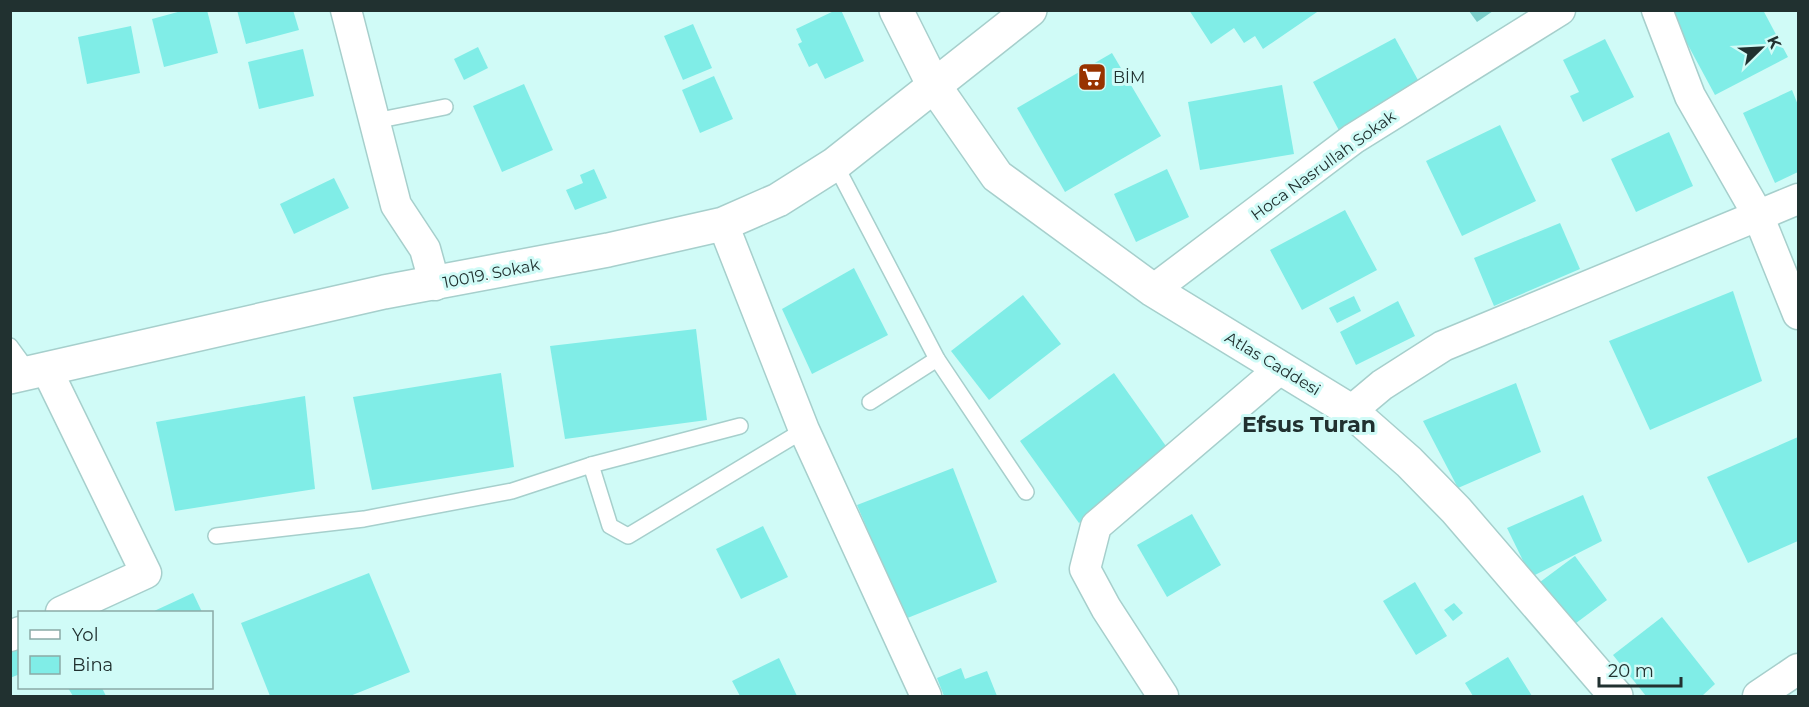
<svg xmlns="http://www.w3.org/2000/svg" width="1809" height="707" font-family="Montserrat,sans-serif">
  <rect width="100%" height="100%" fill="#d0fbf7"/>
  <!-- green -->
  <path fill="#7ccfca" d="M1469,11h24l-16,11z"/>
  <!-- building -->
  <g fill="#80ede7">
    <path d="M185,10h22l11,43 -54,14 -12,-48z"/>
    <path d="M237,10h56l6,20 -53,14z"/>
    <path d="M836,10h5l23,51 -39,18 -8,-16 -8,4 -11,-23 4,-2 -6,-13z"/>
    <path d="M1189,10h131l-57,39 -8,-13 -11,7 -10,-15 -23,16z"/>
    <path d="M1669,10h94l25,47 -73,38z"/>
    <path d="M693,24l19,44 -29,12 -19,-44z"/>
    <path d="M131,26l9,47 -53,11 -9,-47z"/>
    <path d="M1395,38l29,53 -82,45 -29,-54z"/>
    <path d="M1605,39l29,58 -51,25 -13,-26 9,-4 -16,-32z"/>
    <path d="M478,47l10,21 -24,12 -10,-21z"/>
    <path d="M303,49l11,47 -55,13 -11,-47z"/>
    <path d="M1112,53l49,83 -96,56 -48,-84z"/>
    <path d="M714,76l19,43 -33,14 -18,-43z"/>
    <path d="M524,84l29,66 -51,22 -29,-66z"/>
    <path d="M1282,85l12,69 -94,16 -12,-68z"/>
    <path d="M1792,90l6,15v67l-23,11 -32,-70z"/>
    <path d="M1500,125l36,76 -74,35 -36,-75z"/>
    <path d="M1669,132l24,54 -57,26 -25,-53z"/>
    <path d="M594,169l13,29 -32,12 -9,-20 17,-7 -3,-8z"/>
    <path d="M1167,169l22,48 -53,25 -22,-48z"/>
    <path d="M334,178l15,30 -55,26 -14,-30z"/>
    <path d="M1345,210l32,60 -75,40 -32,-60z"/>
    <path d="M1560,223l20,46 -86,37 -20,-48z"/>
    <path d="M854,268l34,67 -76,39 -30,-65z"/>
    <path d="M1733,291l29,90 -112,49 -41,-89z"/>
    <path d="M1023,295l38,49 -72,56 -38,-49z"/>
    <path d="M1354,296l7,15 -24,12 -8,-15z"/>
    <path d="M1398,301l17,35 -59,29 -16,-33z"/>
    <path d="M696,329l11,91 -142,19 -15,-93z"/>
    <path d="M501,373l13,94 -142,23 -19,-93z"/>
    <path d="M1114,373l59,83 -94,67 -59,-82z"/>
    <path d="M1516,383l25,69 -83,36 -35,-67z"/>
    <path d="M305,396l10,93 -140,22 -19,-89z"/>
    <path d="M1798,437v104l-50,22 -41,-86z"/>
    <path d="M953,468l44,114 -92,37 -48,-114z"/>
    <path d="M1583,495l19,46 -71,36 -24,-49z"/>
    <path d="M1192,514l29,51 -54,32 -30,-52z"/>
    <path d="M763,526l25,51 -47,22 -25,-50z"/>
    <path d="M1575,556l32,44 -39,29 -32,-44z"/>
    <path d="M369,573l41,99 -60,24h-80l-29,-73z"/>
    <path d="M1415,582l32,54 -31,19 -33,-54z"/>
    <path d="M193,593l9,19h-50z"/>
    <path d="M1454,603l9,10 -10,8 -9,-11z"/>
    <path d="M1662,617l53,67 -13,12h-56l-33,-41z"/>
    <path d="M20,644v30l-10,4v-30z"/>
    <path d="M1508,657l24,39h-59l-8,-13z"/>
    <path d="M779,658l18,38h-57l-8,-15z"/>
    <path d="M961,668l4,11 22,-8 10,25h-53l-7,-18z"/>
    <path d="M68,688h34l4,8h-33z"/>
  </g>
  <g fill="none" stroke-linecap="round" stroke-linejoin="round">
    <!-- lane casing -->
    <g stroke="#a6cfcc" stroke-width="18">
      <g id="lane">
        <path d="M375,121l70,-14"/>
        <path d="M835,164l102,195 89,133"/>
        <path d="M10,346l19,26"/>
        <path d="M870,402l67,-43"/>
        <path d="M591,465l19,61 18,10 176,-106"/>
        <path d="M216,536l148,-17 148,-28 79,-26 149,-39"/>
      </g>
    </g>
    <!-- street casing -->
    <g stroke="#a6cfcc" stroke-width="33">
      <g id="street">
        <path d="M346,10l50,195 29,44 10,36"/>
        <path d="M1657,10l33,86 68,119 40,99"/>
        <path d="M723,224l81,206 122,266"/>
        <path d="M1153,290l200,-151 207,-129"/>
        <path d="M46,368l100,205 -85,39"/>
        <path d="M1351,411l31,-26 61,-39 355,-147"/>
        <path d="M10,636l10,-4"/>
        <path d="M1163,696l-57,-88 -21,-39 11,-43 185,-158"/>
        <path d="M1758,696l40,-27"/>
      </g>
    </g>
    <!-- secondary casing -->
    <g stroke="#a6cfcc" stroke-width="36">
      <g id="secondary">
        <path d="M896,10l37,74 64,92 156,114 198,121 58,51 47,48 160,186"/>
        <path d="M10,377l374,-85 224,-42 115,-26 55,-24 57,-36 195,-154"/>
      </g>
    </g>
    <!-- lane -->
    <use href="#lane" stroke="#fff" stroke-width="15"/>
    <!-- street -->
    <use href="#street" stroke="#fff" stroke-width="30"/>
    <!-- secondary -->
    <use href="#secondary" stroke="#fff" stroke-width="33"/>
  </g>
  <!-- icons -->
  <defs>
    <g id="supermarket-square" transform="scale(1.5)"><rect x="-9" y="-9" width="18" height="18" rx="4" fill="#983300" stroke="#d0fbf7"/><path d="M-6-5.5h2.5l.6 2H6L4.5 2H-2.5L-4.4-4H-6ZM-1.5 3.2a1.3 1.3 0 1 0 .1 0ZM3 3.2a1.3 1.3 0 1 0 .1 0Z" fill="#fff"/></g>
  </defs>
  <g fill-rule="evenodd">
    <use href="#supermarket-square" x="1092" y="77"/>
  </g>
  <g text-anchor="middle" stroke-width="6" stroke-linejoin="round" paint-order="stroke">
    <!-- poi labels -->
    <g font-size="16" fill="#213130" stroke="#d0fbf7" text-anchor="start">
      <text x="1113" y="83">BİM</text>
    </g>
    <!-- street labels -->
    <g font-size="16" fill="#213130" stroke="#d0fbf7">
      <text transform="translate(1323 165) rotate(-36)" y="6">Hoca Nasrullah Sokak</text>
      <text transform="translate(491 273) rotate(-11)" y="6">10019. Sokak</text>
      <text transform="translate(1273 363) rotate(31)" y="6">Atlas Caddesi</text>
    </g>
    <!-- district labels -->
    <g font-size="22" font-weight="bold" fill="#213130" stroke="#d0fbf7">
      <text x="1309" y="432">Efsus Turan</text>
    </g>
  </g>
  <!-- border -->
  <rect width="1809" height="707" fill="none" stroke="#213130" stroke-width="24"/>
  <!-- legend -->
  <rect x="18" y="611" width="195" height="78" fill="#d0fbf7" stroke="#8aaaa7" stroke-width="1.5"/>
  <rect x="30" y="630" width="30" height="9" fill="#ffffff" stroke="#8aaaa7" stroke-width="1.5"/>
  <text x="72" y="641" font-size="18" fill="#213130">Yol</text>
  <rect x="30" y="656" width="30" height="18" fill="#80ede7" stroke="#8aaaa7" stroke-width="1.5"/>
  <text x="72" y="671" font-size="18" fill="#213130">Bina</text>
  <!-- north arrow -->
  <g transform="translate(1761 48) rotate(66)" stroke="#d0fbf7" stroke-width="4.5" paint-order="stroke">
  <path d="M0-4.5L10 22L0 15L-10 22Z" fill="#213130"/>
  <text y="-9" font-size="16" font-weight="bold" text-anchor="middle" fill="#213130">K</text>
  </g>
  <!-- scale -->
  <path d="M1599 677v9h82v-9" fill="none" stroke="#213130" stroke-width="3"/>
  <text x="1608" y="677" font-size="18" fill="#213130" stroke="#d0fbf7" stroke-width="4.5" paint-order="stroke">20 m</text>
</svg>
